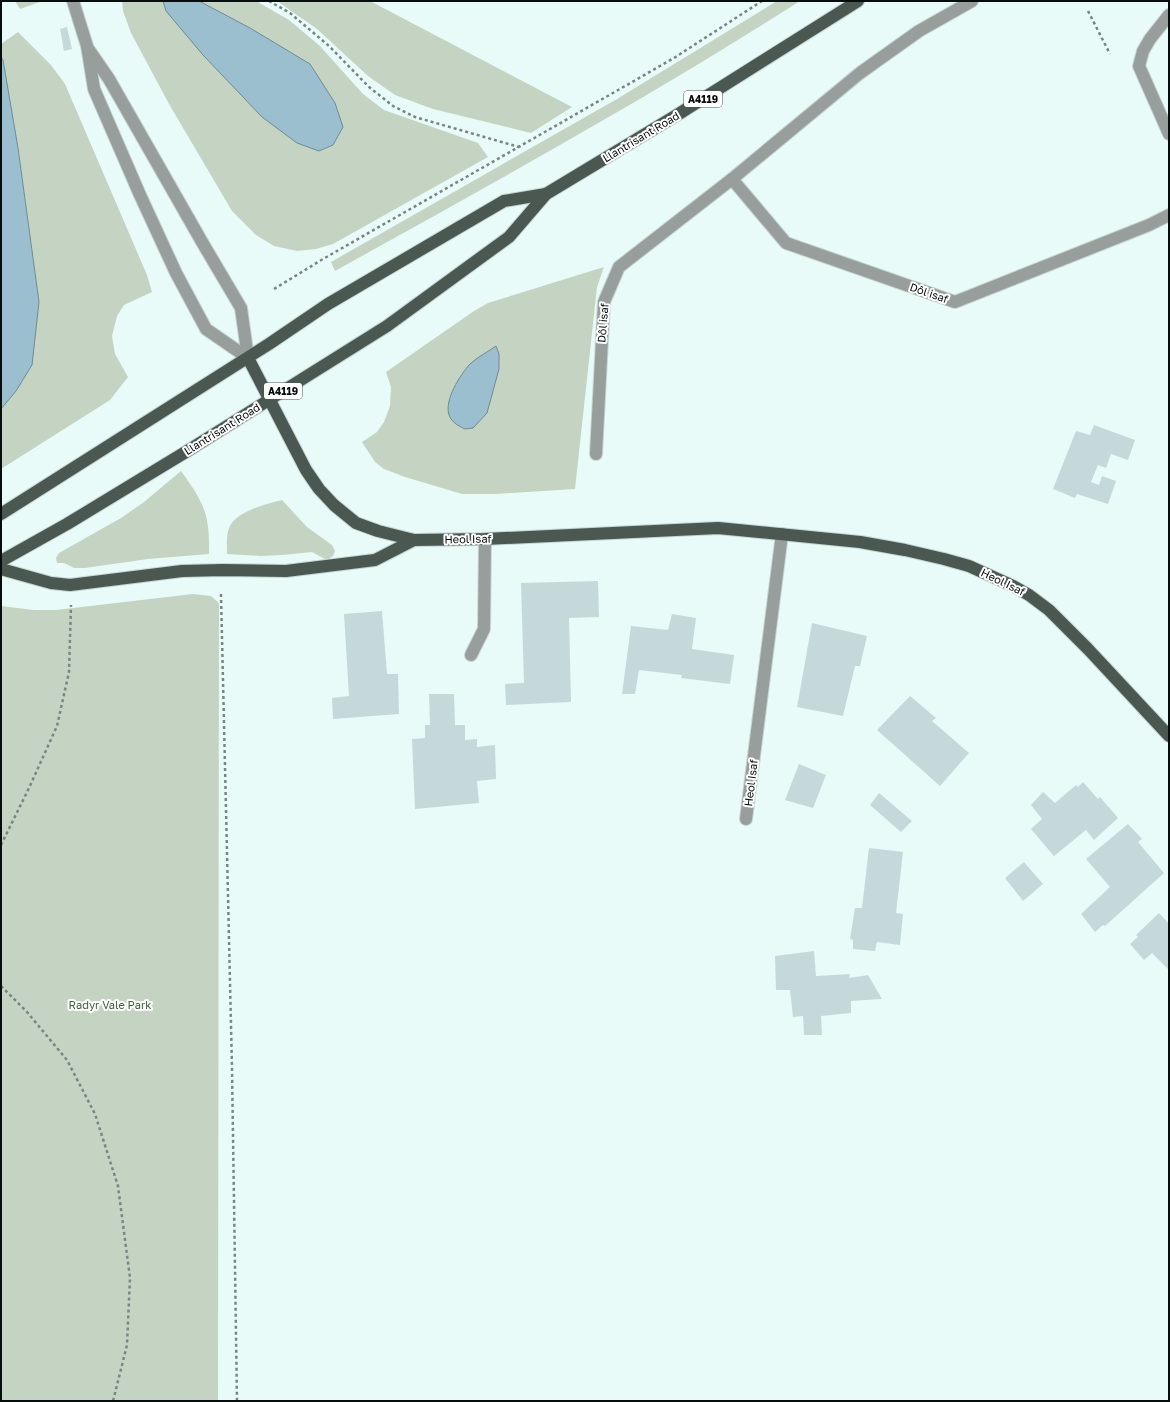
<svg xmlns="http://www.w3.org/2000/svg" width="1170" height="1402" font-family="'Golos Text',sans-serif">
  <rect width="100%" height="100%" fill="#e8fbf8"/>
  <!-- green -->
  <g fill="#c5d3c2">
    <path d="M15,1h28l-23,8z"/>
    <path d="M122,1h134l33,19 31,26 43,48 21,16 94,33 10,14 -155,87 -17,5 -19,2 -23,-5 -18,-11 -24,-24 -63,-107 -38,-71 -8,-22z"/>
    <path d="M277,1h93l202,106 -41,26 -98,-24 -38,-14 -27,-19 -51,-47z"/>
    <path d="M777,1h23c-151,97 -309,183 -465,270l-4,-9 286,-163z"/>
    <path d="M18,32l33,33 14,19 82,191 5,17 -28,13 -7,11 -5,20 3,18 13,23 -18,23 -109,69v-60l15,-18 23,-89 -21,-154 -15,-88 -2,-3v-13z"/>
    <path d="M604,267l-7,20 -22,202 -80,5h-33l-57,-17 -21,-8 -9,-7 -13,-20 15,-10 7,-10 6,-16 1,-19 -5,-15 88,-61 14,-8z"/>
    <path d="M181,471c23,32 29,43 28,83l-61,5 -63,9h-11l-10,-5h-7l-1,-5 3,-5 62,-35 23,-16z"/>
    <path d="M282,500l25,27 25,18 3,6 -2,5 -6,4 -15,-8 -29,3 -22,1 -34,-2c0,-9 -1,-21 3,-28 7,-15 37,-22 52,-26z"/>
    <path d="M193,594l18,2 8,7 -1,798h-217v-795l33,4h22z"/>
  </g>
  <!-- water -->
  <g fill="#9cbfcf" stroke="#6f8a94">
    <path d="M163,1h36l51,27 60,36 25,39 8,24 -10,18 -14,6 -22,-8 -35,-26 -59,-62 -37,-44z"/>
    <path d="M1,57l2,3 15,88 21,154 -7,63 -16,26 -15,18z"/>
    <path d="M496,346l3,8v15l-12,44 -14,15 -8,1c-6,-3 -13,-6 -16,-14 -5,-15 11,-40 21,-51 7,-7 18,-12 26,-18z"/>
  </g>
  <!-- building -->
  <g fill="#c5d9db">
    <path d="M67,27l5,22 -8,2 -4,-22z"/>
    <path d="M1094,425l41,15 -7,20 -17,-6 -5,14 -8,-3 -7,17 8,3 3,-9 14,5 -8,23 -31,-10 -2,4 -22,-9 23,-58 14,4z"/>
    <path d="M598,581l1,36 -30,1 2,84 -65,3 -1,-21 19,-1 -3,-100z"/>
    <path d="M382,611l5,63h11l1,40 -66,5 -1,-21 17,-2 -5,-82z"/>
    <path d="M672,614l24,4 -4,31 42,6 -4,29 -49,-6 1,-3 -43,-5 -4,24h-13l9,-68 37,4z"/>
    <path d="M812,623l55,13 -7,30h-5l-12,50 -46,-9z"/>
    <path d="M429,694h25l1,31h10v15l12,-1v8l18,-2 1,34 -19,2 2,22 -64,6 -3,-70 13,-1v-13h5z"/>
    <path d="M910,696l26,22 -4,3 37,32 -29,33 -63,-56z"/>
    <path d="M799,764l27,11 -13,33 -28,-8z"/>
    <path d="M1083,782l15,17 2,-2 18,21 -24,22 -8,-10 -32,26 -23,-27 11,-10 -11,-14 12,-13 12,11 21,-18 2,2z"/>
    <path d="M879,793l33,28 -11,11 -31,-27z"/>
    <path d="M1128,824l14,15 -4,3 26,31 -59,53 -2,-1 -8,7 -14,-18 29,-27 -24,-28z"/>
    <path d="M869,848l34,4 -7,61 7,1 -3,31 -23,-3 -2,9 -22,-2v-9l-3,-1 5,-31h7z"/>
    <path d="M1024,862l19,22 -20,17 -18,-23z"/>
    <path d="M1159,913l10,11v46l-17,-17 -8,7 -14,-16 8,-7 -2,-2z"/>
    <path d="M814,951l2,25 34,-2 -1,4 19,-3 14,24 -31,2v12l-30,3 1,19h-18l-1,-19 -10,1 -3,-27h-14l-1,-34z"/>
  </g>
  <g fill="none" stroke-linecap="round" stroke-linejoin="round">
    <!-- minor casing -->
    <g stroke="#c4d5d2" stroke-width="14">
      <g id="minor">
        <path d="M73,1l14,45 7,43 46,106 36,78 30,56 42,29"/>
        <path d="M972,1l-53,30 -59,42 -128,106 54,64 169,59 194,-77 20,-10"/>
        <path d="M1169,15l-19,24 -7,12 -4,15 30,68"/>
        <path d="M89,50l20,29 93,163 39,66 7,50"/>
        <path d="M596,454l8,-152 15,-35 113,-88"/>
        <path d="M471,655l13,-26 1,-90"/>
        <path d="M746,819l36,-285"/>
      </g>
    </g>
    <!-- major casing -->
    <g stroke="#c4d5d2" stroke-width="14">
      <g id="major">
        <path d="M248,358l58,112 13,19 15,16 22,18 22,8 36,9 71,-1 233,-11 142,14 45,8 39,9 25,7 44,20 16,9 20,15 39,39 81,87"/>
        <path d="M1,514l268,-170 59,-40 176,-103 42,-7"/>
        <path d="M1,561l66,-37 122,-74 198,-124 122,-89 37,-43 131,-79 181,-114"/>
        <path d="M1,569l50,14 19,2 112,-14 41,-1 63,1 89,-11 39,-20"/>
      </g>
    </g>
    <!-- path -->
    <g stroke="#788583" stroke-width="2.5" stroke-dasharray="3 3" stroke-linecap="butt">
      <path d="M269,1l21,12 39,33 40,41 24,19 22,11 104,30"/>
      <path d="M1088,11l22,43"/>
      <path d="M274,289l49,-30 351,-201 88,-57"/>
      <path d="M221,594l11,474 5,333"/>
      <path d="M1,845l28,-57 28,-62 12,-54 2,-67"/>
      <path d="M1,986l26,26 40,48 28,54 23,72 12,92 -3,67 -14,56"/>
    </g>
    <!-- minor -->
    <use href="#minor" stroke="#989e9b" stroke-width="12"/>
    <!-- major -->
    <use href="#major" stroke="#4b5751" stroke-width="12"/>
  </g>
  <g text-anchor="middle" stroke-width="4" stroke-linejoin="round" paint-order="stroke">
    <!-- shield labels -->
    <g fill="#fff" stroke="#515655" stroke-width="1">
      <rect x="684" y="91" width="38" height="16" rx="3"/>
      <rect x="264" y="383" width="38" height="16" rx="3"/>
    </g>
    <g font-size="10" font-weight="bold" fill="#070d0c">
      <text x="703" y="103">A4119</text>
      <text x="283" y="395">A4119</text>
    </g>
    <!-- street labels -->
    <g font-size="11" fill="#070d0c" stroke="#fff">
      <text transform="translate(641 137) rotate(-31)" y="4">Llantrisant Road</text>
      <text transform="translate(929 293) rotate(19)" y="4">Dôl isaf</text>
      <text transform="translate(603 323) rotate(-85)" y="4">Dôl isaf</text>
      <text transform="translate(222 429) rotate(-32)" y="4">Llantrisant Road</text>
      <text transform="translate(468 539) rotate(-1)" y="4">Heol Isaf</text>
      <text transform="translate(1003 582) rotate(26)" y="4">Heol Isaf</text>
      <text transform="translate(751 783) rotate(-83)" y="4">Heol Isaf</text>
    </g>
    <!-- park labels -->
    <g font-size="11" fill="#3d5f37" stroke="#fff">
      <text x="110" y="1009">Radyr Vale Park</text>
    </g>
  </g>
  <!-- border -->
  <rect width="1170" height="1402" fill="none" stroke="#070d0c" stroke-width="4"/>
</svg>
